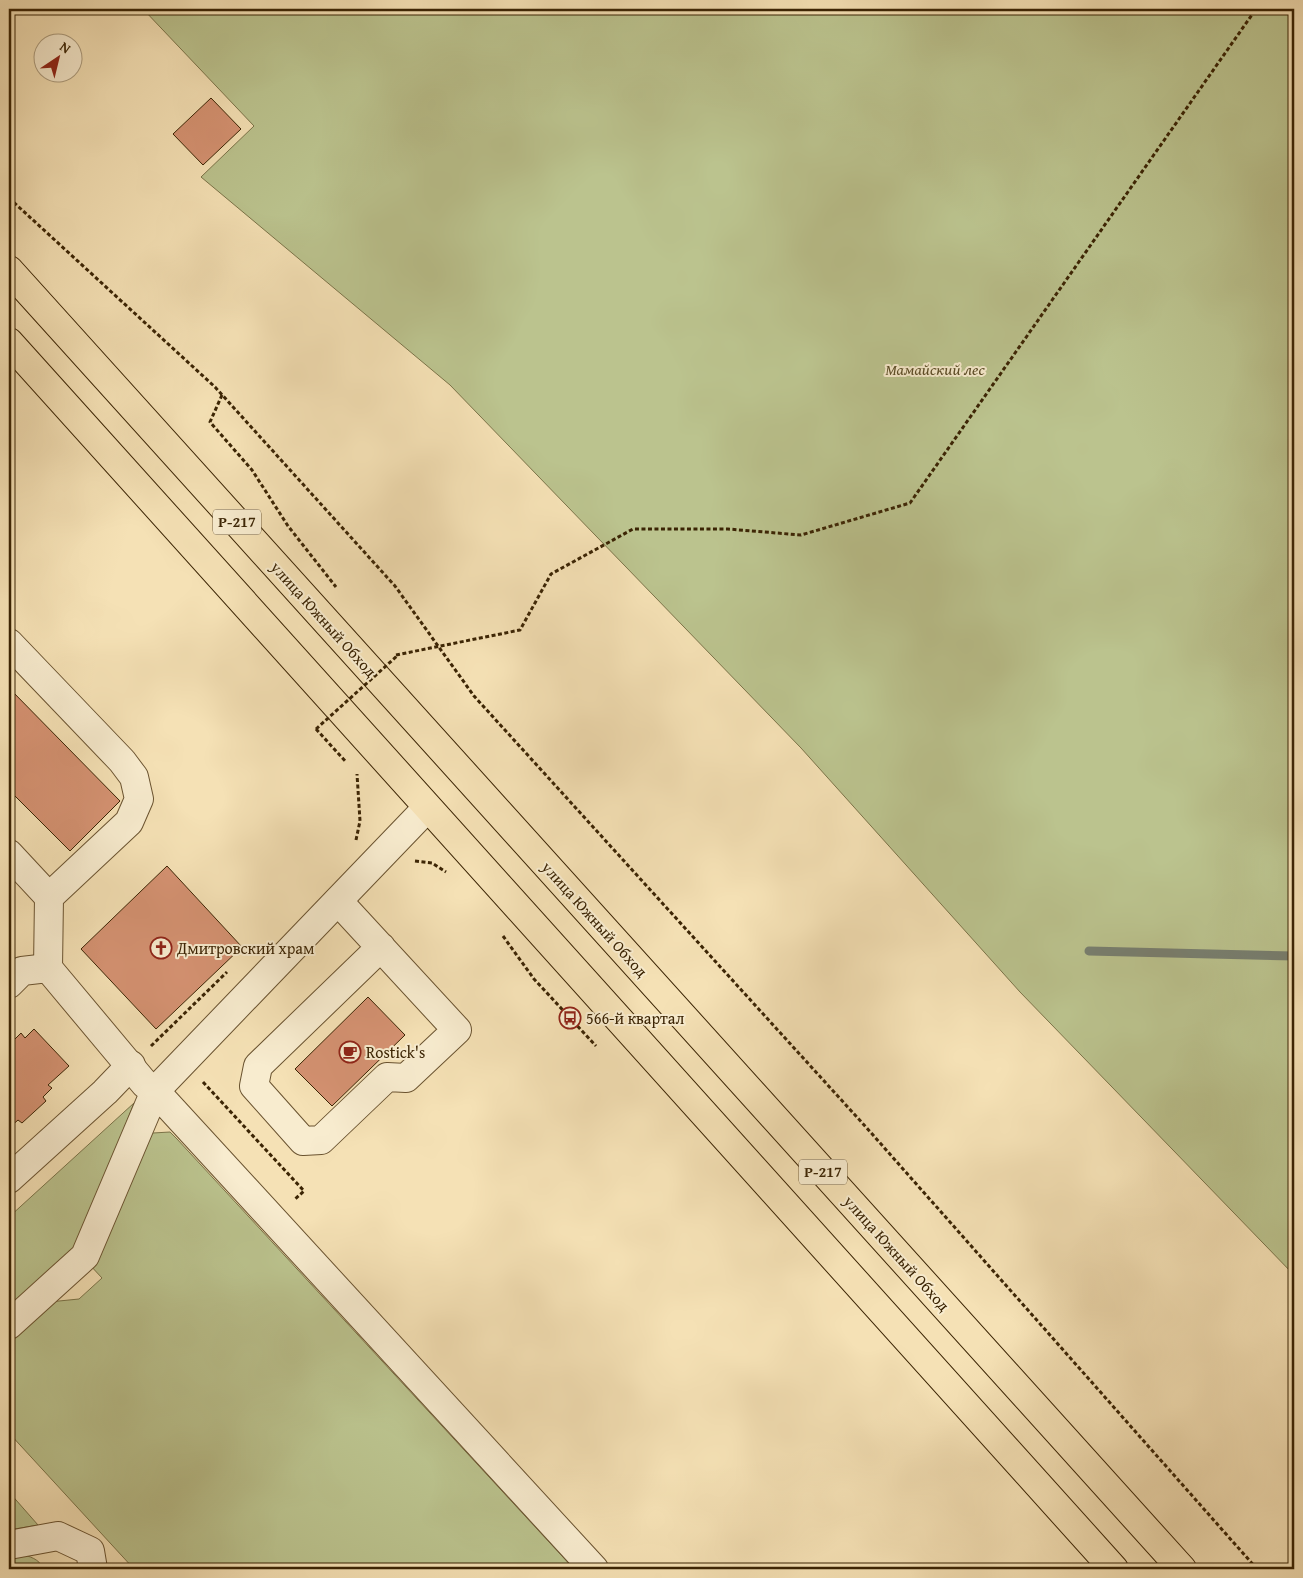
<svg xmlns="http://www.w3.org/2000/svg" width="1303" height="1578" font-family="'Gentium Book Plus',serif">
  <rect width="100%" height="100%" fill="#f5e1b5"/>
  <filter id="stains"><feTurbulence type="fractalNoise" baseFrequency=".004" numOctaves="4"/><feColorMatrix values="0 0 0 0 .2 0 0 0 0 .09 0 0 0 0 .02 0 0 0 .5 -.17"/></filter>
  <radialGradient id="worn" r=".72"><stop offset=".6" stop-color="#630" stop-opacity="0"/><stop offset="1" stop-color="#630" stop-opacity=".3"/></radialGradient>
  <!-- green -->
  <g fill="#bbc38e" stroke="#7b7449">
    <path d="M143,9h1151v1266l-274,-283 -219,-244 -351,-363 -249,-208 53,-51z"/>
    <path d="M134,1103l-57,148 -68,62v-96z"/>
    <path d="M170,1132l7,7 397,430h-440l-125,-136v-96l40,-35 30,-3 23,-21 -13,-14 55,-122 9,-9z"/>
    <path d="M9,1492l29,33 -29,5z"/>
    <path d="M19,1554c11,2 20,5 25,15h-35v-13z"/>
  </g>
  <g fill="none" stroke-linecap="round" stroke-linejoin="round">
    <!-- stream -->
    <path stroke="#787f70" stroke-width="9" d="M1089,951l205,5"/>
  </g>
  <!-- building -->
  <g fill="#d59272" stroke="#3b2404">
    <path d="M211,98l30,31 -38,36 -30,-31z"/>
    <path d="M9,688l111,113 -50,50 -61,-61z"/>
    <path d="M167,866l75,81 -86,82 -75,-80z"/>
    <path d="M368,997l37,38 -73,71 -37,-37z"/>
    <path d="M34,1029l35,37 -21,19 4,3 -9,9 3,4 -24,22 -4,-3 -9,8v-76l3,-3 -3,-4 12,-12 4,5z"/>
  </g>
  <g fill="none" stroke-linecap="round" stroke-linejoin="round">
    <!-- minor casing -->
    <g stroke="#6a5330" stroke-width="30">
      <g id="minor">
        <path d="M9,643l113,118 12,16 5,22 -10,23 -80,75 -1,71"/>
        <path d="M9,854l40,43"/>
        <path d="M338,901l11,12 108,117 -51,48 -19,-1 -66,63 -18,1 -49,-55 4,-20 123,-119"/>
        <path d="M9,984l13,-13 26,-3 97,116 10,7 272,-283"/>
        <path d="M9,1179l96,-87 26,-27"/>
        <path d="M9,1325l76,-69 70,-165 439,478"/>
        <path d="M9,1545l49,-9 32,15 3,18"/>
      </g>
    </g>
    <!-- major casing -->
    <g stroke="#3b2404" stroke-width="30">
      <g id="major">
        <path d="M9,270l1173,1299"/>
        <path d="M9,342l1105,1227"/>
      </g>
    </g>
    <!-- path -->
    <g stroke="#3b2404" stroke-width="3" stroke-dasharray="4 2.5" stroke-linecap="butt">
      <path d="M9,198l206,189 180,199 79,110 391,430 392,443"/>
      <path d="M222,395l-12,27 42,48 36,56 48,61"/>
      <path d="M396,655l124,-25 31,-56 82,-45h95l73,6 109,-32 346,-494"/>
      <path d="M316,729l30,33"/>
      <path d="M356,840l4,-19 -3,-47"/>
      <path d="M415,861l17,2 14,9"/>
      <path d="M503,936l31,43 62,67"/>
      <path d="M151,1046l76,-74"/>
      <path d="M203,1082l101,109 -10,9"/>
    </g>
    <!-- minor -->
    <use href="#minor" stroke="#f8eccf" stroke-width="28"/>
    <!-- major -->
    <use href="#major" stroke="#f5e1b5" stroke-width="28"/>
    <!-- path-bridge -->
    <path stroke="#3b2404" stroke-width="3" stroke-dasharray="4 2.5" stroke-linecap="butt" d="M316,729l81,-73"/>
  </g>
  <!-- icons -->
  <defs>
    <g id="church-ring" transform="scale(1.125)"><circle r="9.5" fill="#f8eccf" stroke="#8f2418" stroke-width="1.5"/><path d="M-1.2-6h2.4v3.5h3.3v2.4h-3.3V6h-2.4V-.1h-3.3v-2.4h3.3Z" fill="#8f2418"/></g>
    <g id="bus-ring" transform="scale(1.125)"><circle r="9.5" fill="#f8eccf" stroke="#8f2418" stroke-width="1.5"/><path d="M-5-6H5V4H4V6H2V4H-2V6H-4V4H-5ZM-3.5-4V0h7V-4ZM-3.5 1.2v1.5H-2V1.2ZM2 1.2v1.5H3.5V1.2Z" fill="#8f2418"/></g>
    <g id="cafe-ring" transform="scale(1.125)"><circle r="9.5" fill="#f8eccf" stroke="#8f2418" stroke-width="1.5"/><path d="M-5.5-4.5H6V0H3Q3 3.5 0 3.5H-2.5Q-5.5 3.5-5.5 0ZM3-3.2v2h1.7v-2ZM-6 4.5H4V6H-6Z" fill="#8f2418"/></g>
  </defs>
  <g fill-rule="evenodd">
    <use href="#church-ring" x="161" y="948"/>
    <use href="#bus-ring" x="570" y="1018"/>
    <use href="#cafe-ring" x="350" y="1052"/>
  </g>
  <g text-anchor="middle" stroke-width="4" stroke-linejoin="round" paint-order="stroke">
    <!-- shield labels -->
    <g fill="#f8eccf" stroke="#746041" stroke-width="1">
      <rect x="213" y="509.5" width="48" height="25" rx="4"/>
      <rect x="799" y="1159.5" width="48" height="25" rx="4"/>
    </g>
    <g font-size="15" font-weight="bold" fill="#3b2404">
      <text x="237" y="527">Р-217</text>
      <text x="823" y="1177">Р-217</text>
    </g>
    <!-- park labels -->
    <g font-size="16" font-style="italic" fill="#5b4c26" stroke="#f8eccf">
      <text x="935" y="375">Мамайский лес</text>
    </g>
    <!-- street labels -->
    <g font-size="16" fill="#3b2404" stroke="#f8eccf">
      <text transform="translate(324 619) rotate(48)" y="6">улица Южный Обход</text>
      <text transform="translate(595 919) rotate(48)" y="6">улица Южный Обход</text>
      <text transform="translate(897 1253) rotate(48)" y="6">улица Южный Обход</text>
    </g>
    <!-- poi labels -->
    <g font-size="16" fill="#3b2404" stroke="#f8eccf" text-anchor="start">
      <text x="177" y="954">Дмитровский храм</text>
      <text x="586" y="1024">566-й квартал</text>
      <text x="366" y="1058">Rostick's</text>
    </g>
  </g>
  <!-- margin -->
  <rect width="1303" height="1578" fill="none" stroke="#f5e1b5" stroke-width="30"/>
  <rect x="10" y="10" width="1283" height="1558" fill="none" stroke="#3b2404" stroke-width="2.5"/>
  <rect x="15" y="15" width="1273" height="1548" fill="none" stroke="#3b2404"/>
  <!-- north arrow -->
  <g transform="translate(58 58) rotate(35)"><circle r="24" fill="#f8eccf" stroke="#ac9c7e"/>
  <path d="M0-4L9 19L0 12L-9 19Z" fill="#8f2418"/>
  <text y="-8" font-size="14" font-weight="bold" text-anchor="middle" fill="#3b2404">N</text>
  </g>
  <rect width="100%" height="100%" filter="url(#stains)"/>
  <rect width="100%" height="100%" fill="url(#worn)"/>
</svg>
